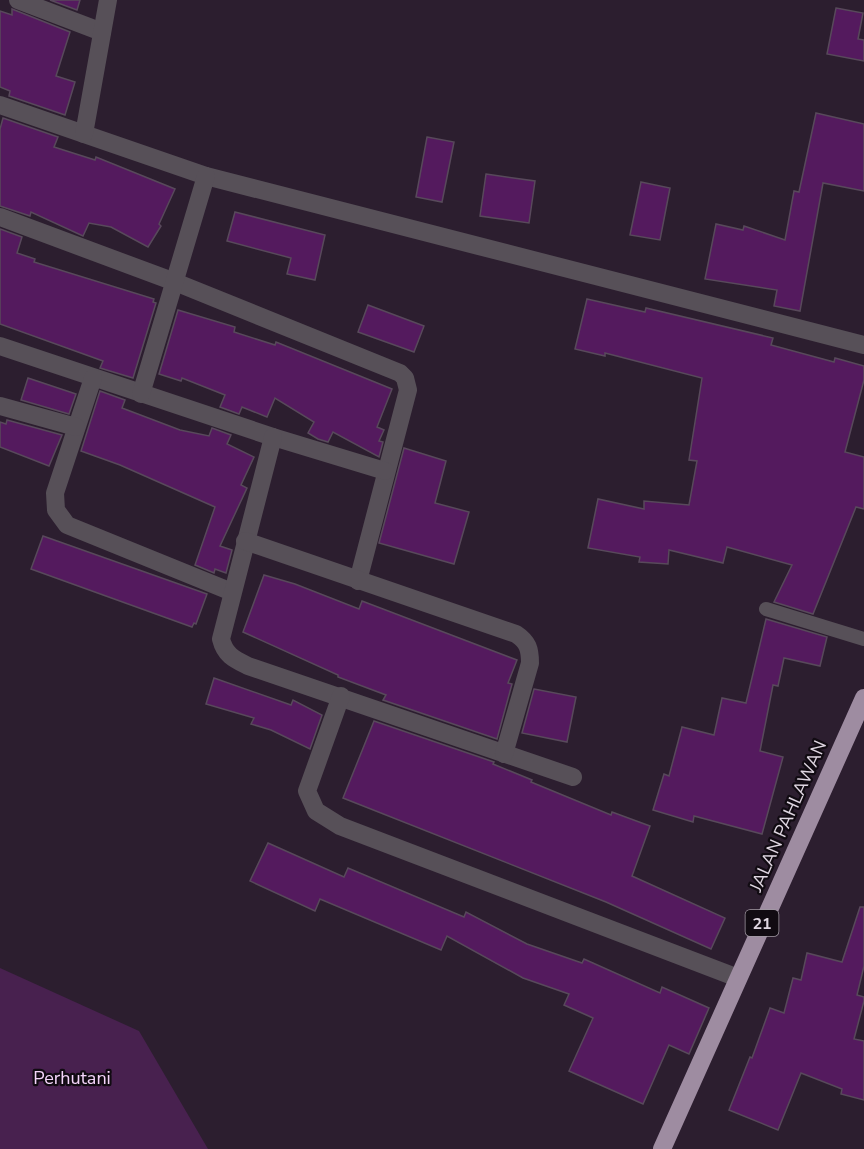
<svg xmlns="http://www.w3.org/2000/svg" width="864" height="1149" font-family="'Nunito Sans',sans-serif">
  <rect width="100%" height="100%" fill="#2c1e2f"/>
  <!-- green -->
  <path fill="#48214f" d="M0,968l139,63 69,118h-208z"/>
  <!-- building -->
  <g fill="#541a5e" stroke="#58495b" stroke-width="1.5">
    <path d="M50,0h30l-3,10z"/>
    <path d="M836,8l27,5 -5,26 6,1v21l-37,-7z"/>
    <path d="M12,9l58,23 -14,44 19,6 -10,33 -56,-19 1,-5 -10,-4v-76l12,4z"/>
    <path d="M816,113l48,11v67l-41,-8 -23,128 -26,-5 3,-16 -72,-11 11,-55 27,6 1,-4 41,14 9,-49 5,1z"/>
    <path d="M3,118l55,19 -4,10 41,13 1,-3 79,32 -16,35 2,2 -13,21 -37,-20 -22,-4 -6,13 -52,-24 -1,4 -30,-10v-77z"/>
    <path d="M427,137l27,5 -12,60 -26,-5z"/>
    <path d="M486,174l49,7 -6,42 -49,-7z"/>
    <path d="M641,182l29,6 -10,52 -30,-5z"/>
    <path d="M235,212l90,23 -10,45 -28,-6 4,-16 -64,-17z"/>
    <path d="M0,229l22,8 -5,16 18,6 -1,3 120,37 -1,3 3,1 -23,75 -33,-10 3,-7 -103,-37z"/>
    <path d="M587,299l58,13 1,-4 127,30 -2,7 63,17 1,-4 29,8v14l-19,72 19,5v52l-8,-2 -43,107 -39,-12 18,-37 -65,-18 -4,16 -54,-13 -1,14 -29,-2 1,-5 -52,-9 10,-49 46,10v-8l45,4 8,-44 -8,-1 13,-82 -97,-25v3l-30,-7z"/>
    <path d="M368,305l56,21 -10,26 -56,-20z"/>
    <path d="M178,310l57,17 -1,5 41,13 1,-3 116,47 -15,38 7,3 -5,11 4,1 -4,15 -46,-25 -5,10 -10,-3 -10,-6 6,-11 -39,-24 -8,19 -25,-10 -3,7 -19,-7 5,-12 -43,-17 -1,3 -22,-7z"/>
    <path d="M28,378l48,16 -7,20 -48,-14z"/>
    <path d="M100,391l25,9 -3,8 58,22 29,6 3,-8 19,7 -4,9 27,13 -13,28 6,3 -27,58 12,4 -6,23 -11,-4 -1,4 -19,-8 20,-58 -95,-42 -39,-14z"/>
    <path d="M7,420l55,15 -13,31 -49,-19v-25l6,2z"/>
    <path d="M404,448l42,13 -11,42 34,9 -15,52 -75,-21z"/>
    <path d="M43,536l164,58 -11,30 -2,-1 -2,4 -161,-58z"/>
    <path d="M264,575l31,9 64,25 3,-8 155,59 -9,23 4,1 -15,55 -114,-39 3,-5 -48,-18v-2l-95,-43z"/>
    <path d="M766,619l61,18 -7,29 -36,-8 -6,28 -5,-1 -13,66 23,6 -21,77 -68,-18 -1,6 -40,-12 11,-36 5,2 13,-49 32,8 8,-37 24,5z"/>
    <path d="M214,678l77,27 2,-5 29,15 -12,34 -39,-19 -20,-6 3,-6 -48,-14z"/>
    <path d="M534,689l42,8 -9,45 -45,-9z"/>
    <path d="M374,721l120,41 -1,2 39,16 -1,2 80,33 1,-3 38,14 -18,50 93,42 -14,31 -105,-47 -263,-104z"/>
    <path d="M268,843l76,34 4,-9 116,49 2,-5 61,32 55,19 2,-4 76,34 2,-6 47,21 -20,46 -20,-9 -26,59 -74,-33 24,-53 -29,-13 5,-11 -46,-16 -76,-42 -6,14 -121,-51 -5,12 -65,-30z"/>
    <path d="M860,907h4v59l-7,29 7,2v4l-10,38 10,2v59l-23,-6 1,-5 -41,-16 -23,57 -49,-20 21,-53 2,1 18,-50 14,5 9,-35 8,2 6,-27 35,9z"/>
  </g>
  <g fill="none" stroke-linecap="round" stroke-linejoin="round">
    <!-- lane -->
    <path stroke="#575058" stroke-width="14" d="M766,609l98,30"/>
    <!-- street -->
    <g stroke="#575058" stroke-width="18">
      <path d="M18,0l84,32"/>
      <path d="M0,105l206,71 658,169"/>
      <path d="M84,134l24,-134"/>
      <path d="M0,217l175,65 225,91 5,5 3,12 -50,191"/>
      <path d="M0,346l273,91 112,34"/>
      <path d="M93,378l-38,115 1,17 11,15 165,67"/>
      <path d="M141,394l65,-218"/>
      <path d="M0,406l76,21"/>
      <path d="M273,437l-52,202c4,16 13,20 27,27l325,111"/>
      <path d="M245,541l271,93c12,8 14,15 14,29l-26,91"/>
      <path d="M341,696l-34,95 9,20 24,15 398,152"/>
    </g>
    <!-- highway -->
    <path stroke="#9e8ca1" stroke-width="18" d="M662,1149l202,-451"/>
  </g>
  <g text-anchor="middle" stroke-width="4.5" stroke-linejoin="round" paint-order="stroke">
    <!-- shield labels -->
    <rect fill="#110b12" stroke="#a29aa4" stroke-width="1.5" x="745.5" y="910" width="33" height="26" rx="4.5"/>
    <g font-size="16" font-weight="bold" fill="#e0d7e2">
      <text x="762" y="929">21</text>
    </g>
    <!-- street labels -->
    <g font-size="18" fill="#e0d7e2" stroke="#110b12">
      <text transform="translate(788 816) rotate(-66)" y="6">JALAN PAHLAWAN</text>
    </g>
    <!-- park labels -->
    <g font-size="18" fill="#f5d5fb" stroke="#110b12">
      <text x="72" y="1084">Perhutani</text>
    </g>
  </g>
</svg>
